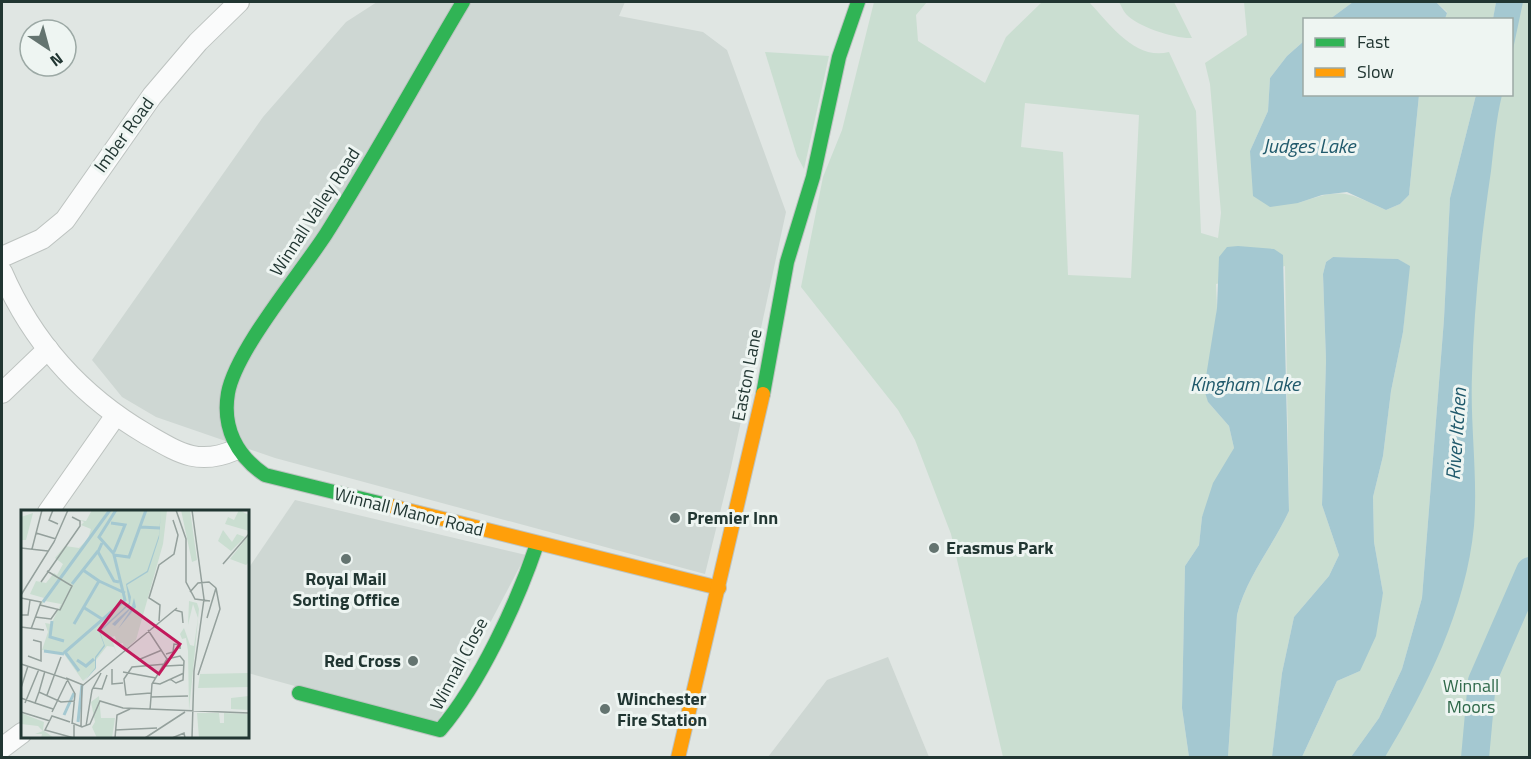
<svg xmlns="http://www.w3.org/2000/svg" width="1531" height="759" font-family="'Titillium Web',sans-serif">
  <rect width="100%" height="100%" fill="#e0e6e3"/>
  <!-- built -->
  <g fill="#ced7d3">
    <path d="M377,2h248l-6,14 84,16 24,18 59,162 -56,260 -25,102 -430,-116 -119,-41 -34,-20 -30,-37 171,-243 83,-95z"/>
    <path d="M295,500l231,55 -90,170 -188,-52v-104z"/>
    <path d="M888,657l41,100h-161l59,-77z"/>
  </g>
  <!-- green -->
  <g fill="#caded1" fill-rule="evenodd">
    <path d="M874,2h53l-11,13 2,26 67,42 21,-46 36,-35h47c20,21 46,59 80,50l27,59 5,122 17,5 3,-25 -11,-129 -5,-21 42,-28 -3,-33h109l-23,17 -26,1v21l-17,15 -17,22 -2,33 -18,40 48,52c44,-15 47,-12 88,7l14,-6 9,-9 10,-100h57l-26,103 -6,121 -22,279 -20,71 -23,49 -28,39h-49l35,-76 23,-10 23,-78 -9,-51 -1,-45 10,-41 8,-65 12,-59 6,-66 -11,-7 -65,-2 -7,5 -3,12 3,86 -4,145 17,50 -10,21 -35,41 -12,56 -10,85 -44,-1 9,-142c9,-38 36,-69 52,-104l-4,-245 -69,18 1,24 -9,94 21,24 5,22 -32,69 -3,28 -14,21 -3,142 7,49h-186l-52,-223 -36,-94 -17,-30 -97,-123 22,-110 19,-47zM1025,103l114,12 -8,163 -63,-3 -5,-123 -42,-5z"/>
    <path d="M1119,2h55l18,36c-16,1 -55,-11 -66,-24 -3,-3 -5,-9 -7,-12z"/>
    <path d="M1436,2h60l-3,18 -48,-1 2,-7z"/>
    <path d="M1506,2h23v755l-160,1 76,-156 46,-507 21,-1v-74z"/>
    <path d="M765,52l64,4 -25,113 -7,-13z"/>
  </g>
  <!-- water -->
  <g fill="#a4c8d1">
    <path d="M1353,2h83l11,11 -2,6h-115z"/>
    <path d="M1496,2h27l-11,52v-34l-19,-1z"/>
    <path d="M1304,41v53l115,1 -10,100 -9,9 -14,6 -39,-18 -25,3 -24,8 -28,4 -17,-11 -3,-45 18,-40 2,-33 17,-22z"/>
    <path d="M1476,95h26c-6,24 -8,51 -11,76 -10,67 -17,136 -19,204 -2,50 6,101 2,151 -8,83 -47,161 -89,231h-34l28,-39 23,-49 20,-71 22,-279 6,-121z"/>
    <path d="M1238,246l36,3 9,6 6,256c-16,35 -43,66 -52,104l-9,142h-39l-7,-49 3,-142 14,-21 3,-28 11,-34 21,-35 -5,-22 -21,-24 -4,-13 13,-81 2,-51 8,-10z"/>
    <path d="M1333,257l65,2 12,7 -7,66 -12,59 -8,65 -10,41 1,45 9,51 -7,43 -16,35 -23,10 -35,76h-30l10,-84 12,-56 35,-41 10,-21 -17,-50 4,-145 -3,-86 3,-12z"/>
  </g>
  <g fill="none" stroke-linecap="round" stroke-linejoin="round">
    <!-- river -->
    <path stroke="#a4c8d1" stroke-width="28" d="M1475,758l7,-77 48,-110"/>
    <!-- street casing -->
    <g stroke="#bdc3c0" stroke-width="22">
      <g id="street">
        <path d="M2,257l40,-18 23,-19 87,-124 46,-54 41,-40"/>
        <path d="M2,272c30,69 79,124 144,162 33,19 52,32 89,16"/>
        <path d="M2,393l46,-44"/>
        <path d="M48,512l68,-97"/>
        <path d="M2,748l20,-15"/>
      </g>
    </g>
    <!-- fast casing -->
    <g stroke="#bdc3c1" stroke-width="16">
      <g id="fast">
        <path d="M763,394l24,-132 26,-85 26,-120 19,-55"/>
        <path d="M391,506l-126,-31c-28,-19 -43,-47 -37,-82 8,-43 72,-119 98,-159 48,-76 91,-155 137,-232"/>
        <path d="M299,693l141,37c40,-47 77,-127 97,-186"/>
      </g>
    </g>
    <!-- slow casing -->
    <g stroke="#bdc3c1" stroke-width="16">
      <g id="slow">
        <path d="M391,506l328,82"/>
        <path d="M678,758l85,-364"/>
      </g>
    </g>
    <!-- street -->
    <use href="#street" stroke="#fafbfb" stroke-width="20"/>
    <!-- fast -->
    <use href="#fast" stroke="#30b455" stroke-width="14"/>
    <!-- slow -->
    <use href="#slow" stroke="#ff9f0a" stroke-width="14"/>
  </g>
  <!-- markers -->
  <g fill="#647470" stroke="#eef5f2" stroke-width="2">
    <circle cx="675" cy="518" r="6"/>
    <circle cx="934" cy="548" r="6"/>
    <circle cx="346" cy="559" r="6"/>
    <circle cx="413" cy="661" r="6"/>
    <circle cx="605" cy="709" r="6"/>
  </g>
  <g text-anchor="middle" stroke-width="6" stroke-linejoin="round" paint-order="stroke">
    <!-- street labels -->
    <g font-size="18" fill="#213632" stroke="#eef5f2">
      <text transform="translate(124 135) rotate(-54)" y="6">Imber Road</text>
      <text transform="translate(315 212) rotate(-57)" y="6">Winnall Valley Road</text>
      <text transform="translate(747 375) rotate(-79)" y="6">Easton Lane</text>
      <text transform="translate(409 512) rotate(14)" y="6">Winnall Manor Road</text>
      <text transform="translate(459 664) rotate(-62)" y="6">Winnall Close</text>
    </g>
    <!-- poi labels -->
    <g font-size="18" font-weight="bold" fill="#213632" stroke="#eef5f2" text-anchor="start">
      <text x="687" y="524">Premier Inn</text>
      <text x="946" y="554">Erasmus Park</text>
      <text x="346" y="585" text-anchor="middle">Royal Mail<tspan x="346" dy="21">Sorting Office</tspan></text>
      <text x="401" y="667" text-anchor="end">Red Cross</text>
      <text x="617" y="705">Winchester<tspan x="617" dy="21">Fire Station</tspan></text>
    </g>
    <!-- park labels -->
    <g font-size="18" fill="#2f694a" stroke="#eef5f2">
      <text x="1471" y="692">Winnall<tspan x="1471" dy="21">Moors</tspan></text>
    </g>
    <!-- water labels -->
    <g font-size="20" font-style="italic" fill="#215a6c" stroke="#eef5f2">
      <text x="1309" y="153">Judges Lake</text>
      <text x="1245" y="391">Kingham Lake</text>
      <text transform="translate(1456 434) rotate(-86)" y="7">River Itchen</text>
    </g>
  </g>
  <!-- overview -->
  <g transform="translate(21 510)">
    <rect width="228" height="228" fill="#e0e6e3"/>
    <path d="M71,0h75l-4,34 -27,96 -12,10 -1,-7 -6,1 -2,-8 -4,1 6,17 -3,-7 -7,-1 -11,14v9l-13,12 -19,-27 -22,-4 6,-18 -3,-9 6,1 10,-20 -16,-3 -8,8 7,-11 -14,-4 6,-13 10,2 8,-10 3,2 6,-11 -8,-6 10,-12 14,2 9,-9 3,-10 -10,-4 3,-3 -4,-2 6,1zM160,0h9l7,50 -5,2zM218,0l10,5v16l-24,-7 3,-7 6,3zM12,3l-7,27h-5v-23zM202,20l9,12 5,-8 8,3 -14,14 -13,-10zM228,25v27l-3,3 -16,-6zM168,91l8,2 2,6 -10,102 -1,-60 -2,-13 -4,1 -2,-5 4,-6 6,17 4,1 4,-28 -5,-14 -5,21zM228,163v14l-51,1 2,-14zM78,186l2,22h14l-3,20h-15l-5,-11 3,-5 -4,-20zM228,186v14l-18,-1v-11zM0,203l23,9 -1,8 11,8h-13l1,-4h-7l8,-3 -5,-5 -17,-2zM176,203h22l1,10h4v-10l25,1v23l-50,1z" fill="#caded1"/>
    <path d="M140,0l-2,28 -11,34 -21,13 4,12 -1,7 -30,28 5,14 -9,12v10l-13,15 12,-15v-11l9,-12 -5,-14 30,-28 -3,-19 21,-13 12,-36zM113,88l2,9 -18,22 16,-24 -19,21 -3,-2 20,-18z" fill="#a4c8d1"/>
    <path fill="none" stroke="#a4c8d1" stroke-width="3" d="M90,13l14,2 -11,27M119,17l20,1M81,33l-4,9 16,29 5,1M93,44l-15,-17 17,-27M78,71l26,12M51,74l26,-33M22,92l67,-92M62,97l19,12M31,111l-2,16 14,4M53,114l25,-43 -16,-11M23,141l20,3M56,150l9,6 8,-7M58,161l-14,-19 60,-52 -11,-45 15,2 17,-47M43,205l10,-22M57,212l4,-37"/>
    <path fill="none" stroke="#94a09c" stroke-width="1.5" d="M32,0l-4,10 9,4M155,0l10,29v43l9,17 15,2M171,0l12,89 -10,72 -2,67M15,23l20,6M0,38l27,3M11,39l10,-39M202,54l26,-30M20,72l39,-56v-5l-8,-4M169,82l8,-9 11,-1 7,6M0,85l33,-53 14,-32M0,88l20,4 -10,27M19,95l20,5 12,-24 -25,-15M154,100l7,2 1,11M0,105h7l2,-15M14,107l16,2 7,-10M186,108l9,-30M138,111l1,-16 -11,-7 10,-33 15,-11 4,-19 -5,-15M0,117l23,3M127,120l19,29 -15,25 -2,26M145,144l7,-2 1,-8 6,1v4M7,146l13,5v-19l-8,-2M146,149l13,-3 4,5 -1,19 -7,3 -6,-4M117,150l24,-10M0,154l46,15 8,15 -3,30M145,156l18,-1M91,159v15l11,-1M102,162l33,6M177,165l22,-66 -4,-21M45,168l17,7M132,173l7,1 24,-11M0,178l7,-22M72,178l9,1 5,-14M18,182l6,-21M130,183l-25,2 -2,-16 8,-12 34,-3M26,185l14,-38M130,187l37,-1M0,188l14,5 4,-11 22,10 14,-1M4,193l14,-34M14,193l18,6M0,202l29,9M31,202l15,-31M49,212l-18,-6 -7,14 29,8v-13M51,213l10,4 8,-3 10,-23 23,7 126,5M60,216l1,-40 95,-78M65,216l6,-36 9,-17M94,220l42,-2M94,228l2,-23 13,-6M124,228l40,-26M151,228l12,-5 1,5M209,228h19"/>
    <path fill="#c2185b" fill-opacity="0.15" stroke="#c2185b" stroke-width="3" d="M100,91l59,43 -21,30 -60,-44z"/>
    <rect width="228" height="228" fill="none" stroke="#213632" stroke-width="3"/>
  </g>
  <!-- border -->
  <rect width="1531" height="759" fill="none" stroke="#213632" stroke-width="6"/>
  <!-- legend -->
  <rect x="1303" y="18" width="210" height="78" fill="#eef5f2" stroke="#9ca9a5" stroke-width="1.5"/>
  <rect x="1315" y="38" width="30" height="9" fill="#30b455" stroke="#9ca9a5" stroke-width="1.5"/>
  <text x="1357" y="48" font-size="18" fill="#213632">Fast</text>
  <rect x="1315" y="68" width="30" height="9" fill="#ff9f0a" stroke="#9ca9a5" stroke-width="1.5"/>
  <text x="1357" y="78" font-size="18" fill="#213632">Slow</text>
  <!-- north arrow -->
  <g transform="translate(48 48) rotate(144)"><circle r="28" fill="#eef5f2" stroke="#9ca9a5" stroke-width="1.5"/>
  <path d="M0-4.5L10 22L0 15L-10 22Z" fill="#647470"/>
  <text y="-9" font-size="16" font-weight="bold" text-anchor="middle" fill="#213632">N</text>
  </g>
</svg>
